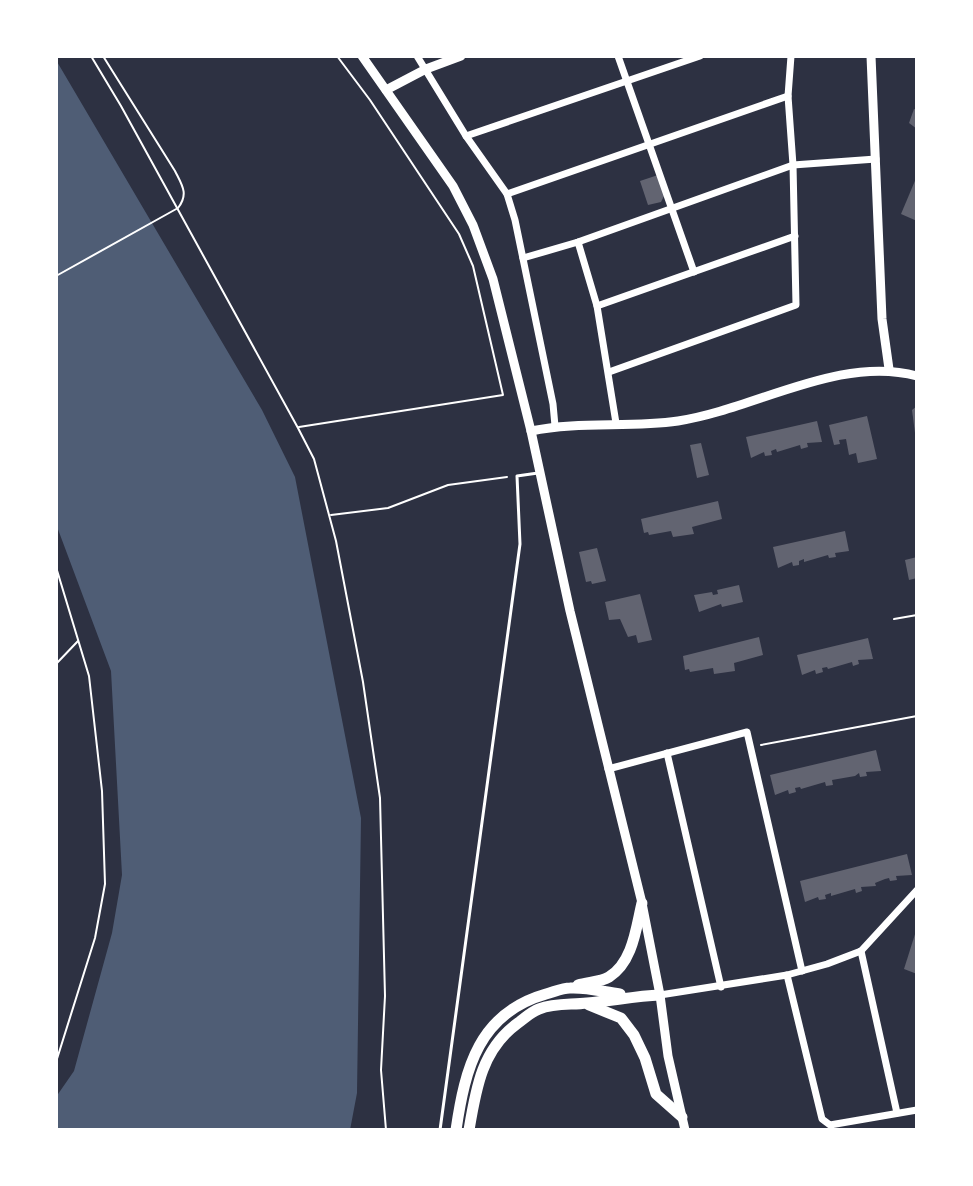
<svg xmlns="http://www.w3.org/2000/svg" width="973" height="1186" font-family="Rubik,sans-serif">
  <rect width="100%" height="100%" fill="#2d3142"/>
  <!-- water -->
  <path fill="#4f5d75" d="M56,60l206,350 33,67 66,341 -4,275 -7,37h-294v-33l18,-26 38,-138 10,-58 -11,-204 -55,-147z"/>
  <!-- building -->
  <g fill="#626471">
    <path d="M914,109l3,1v19l-8,-6z"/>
    <path d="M658,175l7,19 -4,8 -13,3 -8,-24z"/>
    <path d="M917,176v45l-16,-7z"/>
    <path d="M917,406v27h-2l-3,-23z"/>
    <path d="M867,416l10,43 -19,4 -2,-10 -7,2 -3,-16 -7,1 1,4 -6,1 -5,-20z"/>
    <path d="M817,421l5,21 -15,1 1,4 -7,2 -1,-4 -23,7 -1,-3 -5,2 1,4 -7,1 -1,-4 -13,6 -5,-21z"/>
    <path d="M701,443l8,32 -12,3 -7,-33z"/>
    <path d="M718,501l4,18 -30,8 2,7 -21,3 -2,-6 -22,4 -1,-3 -4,1 -3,-14z"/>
    <path d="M845,531l4,20 -14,2 1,4 -7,1 -1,-3 -24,7v-3l-5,2v4l-6,1 -1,-4 -14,6 -5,-21z"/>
    <path d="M597,548l9,33 -14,3 -1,-3 -5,1 -7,-30z"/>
    <path d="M917,557v21l-8,2 -4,-20z"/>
    <path d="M739,585l4,17 -21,5 -1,-3 -22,8 -5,-17 18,-3 1,3 5,-1 -1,-4z"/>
    <path d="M640,594l12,46 -14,3 -2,-8 -8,2 -8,-18 -11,1 -4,-18z"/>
    <path d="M759,637l4,18 -29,8 1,8 -21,3 -1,-6 -23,4 -1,-3 -4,1 -2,-14z"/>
    <path d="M868,638l5,21 -15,1 1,4 -6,2 -1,-4 -24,7 -1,-2 -5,1 1,4 -7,2 -1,-4 -13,5 -5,-20z"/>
    <path d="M876,750l5,21 -15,1 1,4 -7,1 -1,-4 -4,3 -23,4 1,5 -7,1 -1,-4 -24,7 -1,-2 -5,1 1,4 -7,2 -1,-4 -13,5 -5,-20z"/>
    <path d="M907,854l5,21 -16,1 1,4 -7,1 -1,-3 -4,1 -10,4 1,3 -15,1 1,4 -6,2 -1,-4 -24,7v-3l-6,2 1,4 -7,1 -1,-3 -13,5 -5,-21z"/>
    <path d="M916,931h1v43l-13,-5z"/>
  </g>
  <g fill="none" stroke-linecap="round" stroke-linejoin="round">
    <!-- path -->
    <g stroke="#fff" stroke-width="2">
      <path d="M91,56l30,50 177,322 16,31 22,82 27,141 17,116 5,198 -4,74 5,60"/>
      <path d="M56,276l122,-68c11,-14 4,-23 -3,-37l-72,-115"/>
      <path d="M299,427l204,-32 -30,-129 -14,-32 -89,-134 -33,-44"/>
      <path d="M331,515l57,-7 60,-23 59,-8"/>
      <path d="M56,567l33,109 13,115 3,93 -10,54 -39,124"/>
      <path d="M894,619l23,-4"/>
      <path d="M56,664l22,-23"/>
      <path d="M761,745l156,-29"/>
    </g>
    <!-- service -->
    <path stroke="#fff" stroke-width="3" d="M440,1130l80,-586 -3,-68 21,-3"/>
    <!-- minor -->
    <g stroke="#fff" stroke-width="7">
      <path d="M417,56l49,80 41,58 8,26 38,184 2,22"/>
      <path d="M618,56l76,216"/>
      <path d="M466,136l234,-80"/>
      <path d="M507,194l281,-98"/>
      <path d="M578,242l19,64 19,117"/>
      <path d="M523,258l55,-16 215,-77 83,-6"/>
      <path d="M597,306l198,-70"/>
      <path d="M609,372l187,-67 -3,-140 -5,-69 3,-40"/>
      <path d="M667,753l54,234"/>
      <path d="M608,769l139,-37 55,239"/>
      <path d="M861,951l36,162"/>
      <path d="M787,975l35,144 8,6 87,-15"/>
      <path d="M660,995l127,-20 40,-11 34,-13 56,-61"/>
    </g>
    <!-- secondary -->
    <g stroke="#fff" stroke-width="9">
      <path d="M362,56l91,130 20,39 20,54 38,152 39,180 72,292 18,92 8,61 17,74"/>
      <path d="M871,56l11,263 7,50"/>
      <path d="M386,90l40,-21 35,-13"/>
      <path d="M531,431c48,-10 98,-3 147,-10 78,-12 161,-66 239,-45"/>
    </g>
    <!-- trunk -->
    <g stroke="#fff" stroke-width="11">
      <path d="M578,985c10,-3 23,-3 31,-8 24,-15 27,-49 33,-74"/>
      <path d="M589,1005l32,13 13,17 11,23 11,36 26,23"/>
      <path d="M456,1130c9,-62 23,-117 90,-136 8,-2 16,-6 24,-6 17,-1 34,4 50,6"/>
      <path d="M469,1130c7,-42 13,-81 49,-107 7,-5 13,-11 21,-14 16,-6 32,-4 48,-6 25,-2 48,-7 73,-8"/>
    </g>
  </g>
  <!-- border -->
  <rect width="973" height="1186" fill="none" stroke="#ffffff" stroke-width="116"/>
</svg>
